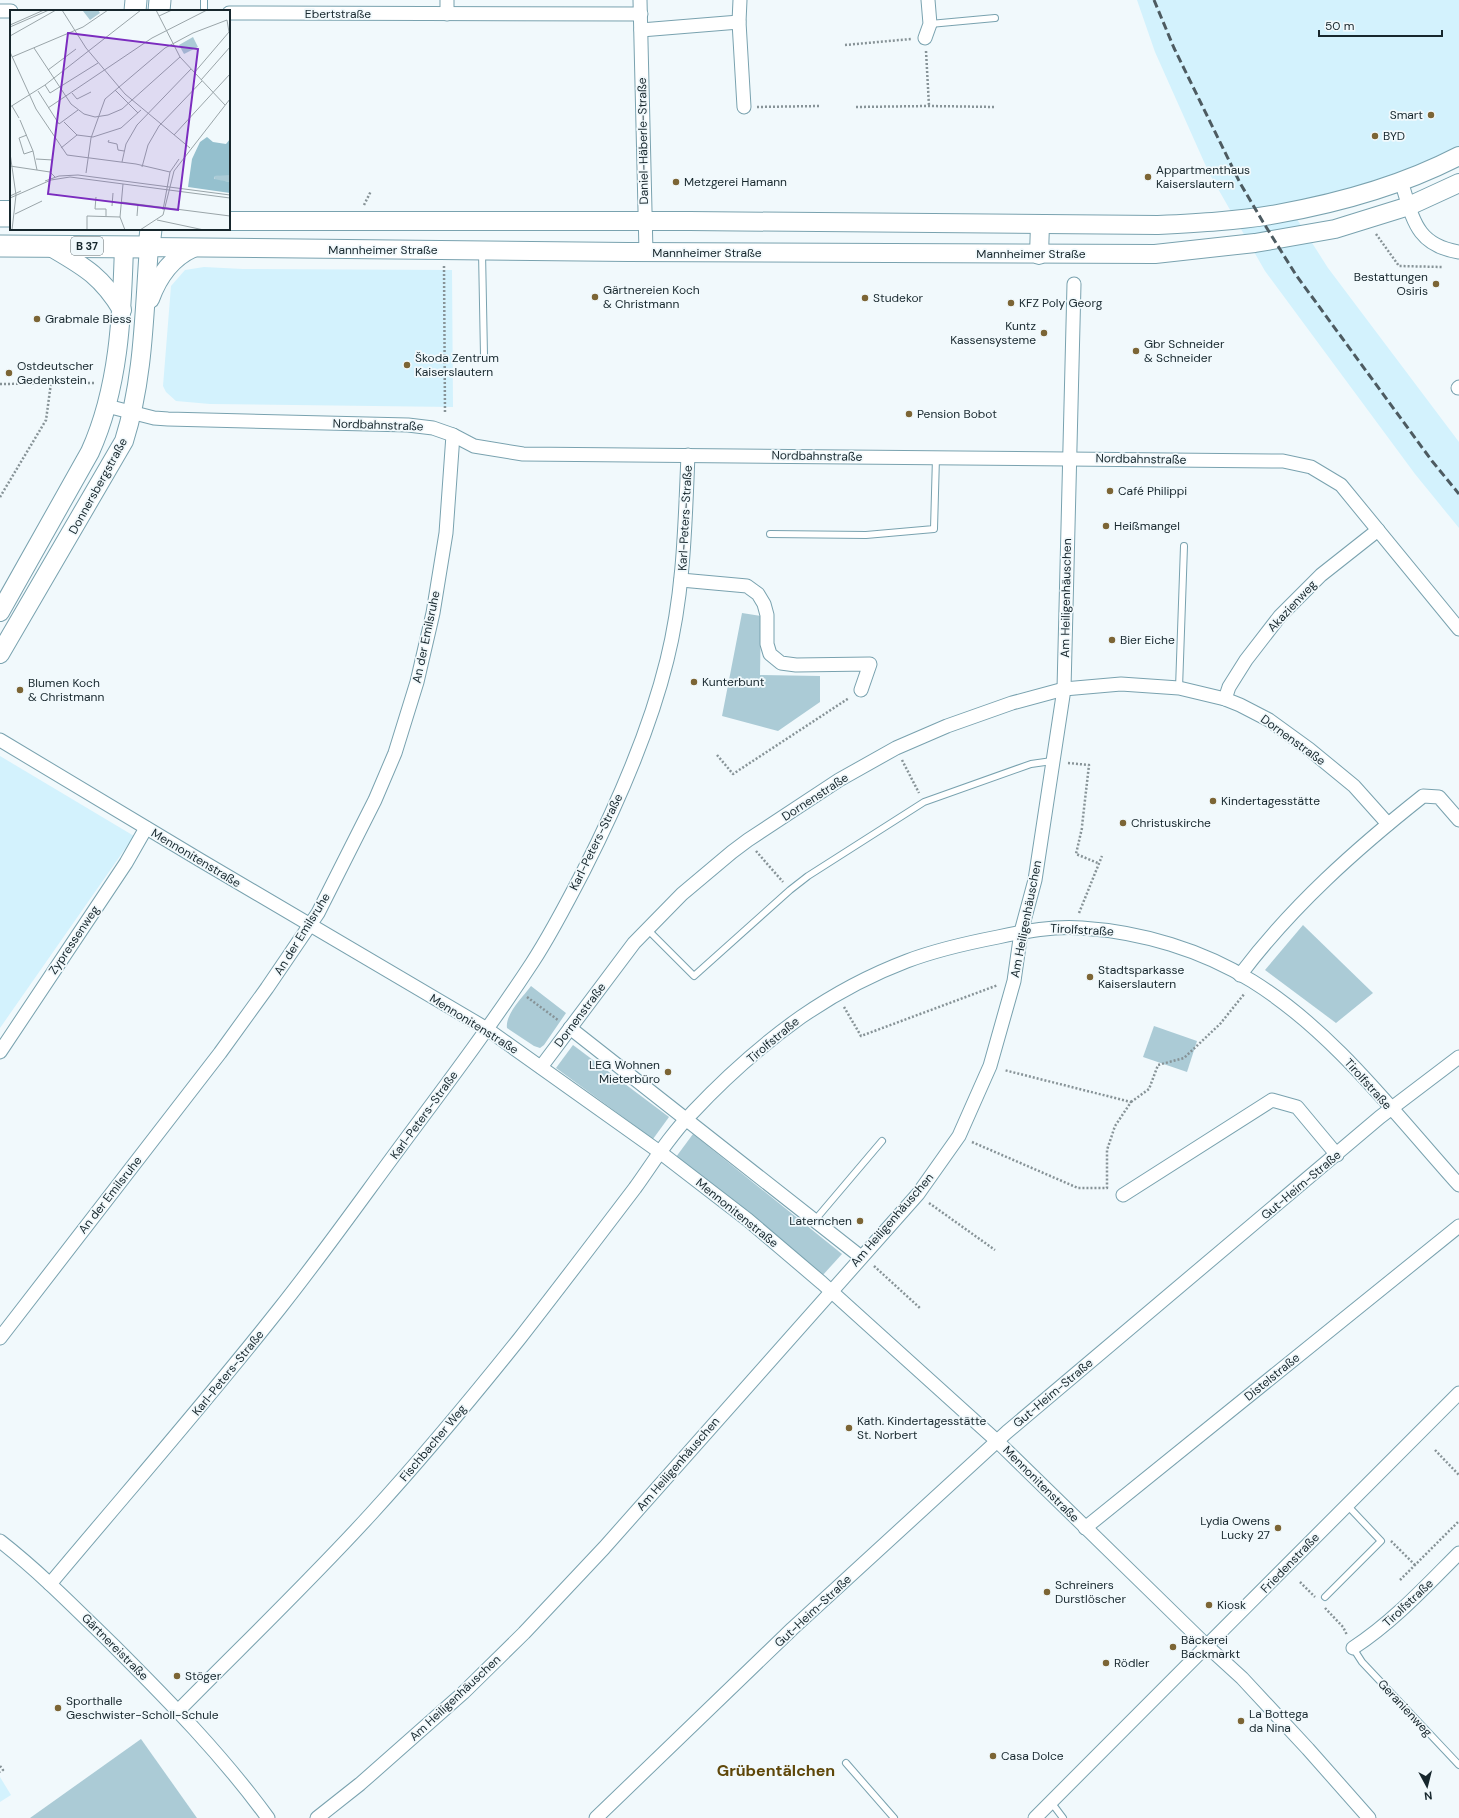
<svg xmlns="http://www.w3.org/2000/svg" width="1459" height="1818" font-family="'DM Sans',sans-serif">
  <rect width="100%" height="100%" fill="#f1f9fc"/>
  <!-- built -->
  <g fill="#d3f2fd">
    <path d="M1137,0h322v149l-33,15 -55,19 -83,22 40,63 131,174v86l-44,-54 -150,-203 -56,-98 -54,-121z"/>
    <path d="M204,267l39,2 209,1 1,137 -243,-3 -34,-3 -10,-9 -3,-6 8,-100 14,-16z"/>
    <path d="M0,756l134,80 -134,192z"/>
    <path d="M0,1777l11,18 -11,7z"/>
  </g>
  <!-- green -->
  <g fill="#abcbd6">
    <path d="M742,613l19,3 -1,59 60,1v26l-42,29 -56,-15z"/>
    <path d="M1303,925l70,68 -37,30 -71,-53z"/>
    <path d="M531,986l35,27 -22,32 -4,3 -6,-2 -27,-18c-2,-14 16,-31 24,-42z"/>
    <path d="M1154,1026l43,15 -10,31 -44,-15z"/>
    <path d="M573,1045l96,72 -16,22 -97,-71z"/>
    <path d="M693,1134l149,120 -20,22 -146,-119z"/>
    <path d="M141,1739l56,79h-167z"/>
  </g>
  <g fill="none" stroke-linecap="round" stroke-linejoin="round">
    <!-- lane casing -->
    <g stroke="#79a2af" stroke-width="8">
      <g id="lane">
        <path d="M204,11v-11"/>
        <path d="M930,24l65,-6"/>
        <path d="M0,204h11"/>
        <path d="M482,252l2,103"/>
        <path d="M770,534l96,1 68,-6 2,-72"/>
        <path d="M1179,688l5,-142"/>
        <path d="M647,929l47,47 96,-86 18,-14 116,-74 107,-38 21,-3"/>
        <path d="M815,1220l67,-79"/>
        <path d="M1325,1597l56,-56 -34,-36"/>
        <path d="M1353,1648l9,14 97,103"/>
        <path d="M846,1763l48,55"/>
        <path d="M1051,1802l12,16"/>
      </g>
    </g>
    <!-- street casing -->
    <g stroke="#79a2af" stroke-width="15">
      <g id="street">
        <path d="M640,0l6,252"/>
        <path d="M740,0l-1,22 5,85"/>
        <path d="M0,11h11"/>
        <path d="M229,13l412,1"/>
        <path d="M447,14v-14"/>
        <path d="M641,30l98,-8"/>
        <path d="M925,38l5,-14 -2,-24"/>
        <path d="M1401,181c12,37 14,64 58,71"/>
        <path d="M1458,388l1,-1"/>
        <path d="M107,406l47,12 14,1 240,6 25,3 20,7 21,11 49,8 760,7 28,6 30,18 118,144"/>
        <path d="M681,580l66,6 11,8 6,10 3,11v29l3,10 11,9 15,2 74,-1 -9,26"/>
        <path d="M1225,699l4,-12 17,-27 34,-44 41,-41 57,-45"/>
        <path d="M0,740l200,120 287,169 174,124 87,67 74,63 176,159 209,204 35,32 66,71 61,69"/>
        <path d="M1240,975c52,-69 116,-126 183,-179l16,1 20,23"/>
        <path d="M570,1028l291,229"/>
        <path d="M0,1052l126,-189 20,-35"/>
        <path d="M541,1067l93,-124 48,-49 50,-42 16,-12 91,-60 57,-32 51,-22 65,-23 52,-14 57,-5 58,4 46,11 15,6 29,15 40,29 45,37 34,38"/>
        <path d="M1123,1195l149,-95 25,7 40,48"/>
        <path d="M0,1338l220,-285 47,-65 51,-75 57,-113 20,-47 22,-71 16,-69 13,-80 7,-98"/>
        <path d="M1085,1528l374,-302"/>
        <path d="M0,1541c41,32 77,69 114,105 55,55 108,109 154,172"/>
        <path d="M50,1584c77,-92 156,-182 230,-276 46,-58 88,-118 132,-177 41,-55 82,-110 120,-168 19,-29 36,-62 52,-93 34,-67 65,-137 83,-210 17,-68 18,-136 21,-205"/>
        <path d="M1353,1648c40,-26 73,-62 106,-95"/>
        <path d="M179,1710c64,-65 130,-128 192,-196 52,-57 101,-116 149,-176 39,-50 77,-100 115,-150 18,-25 35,-53 57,-75 32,-34 71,-69 109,-96 32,-22 69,-42 106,-56 29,-11 60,-18 91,-24 28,-6 55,-11 84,-9 60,4 120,22 170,53 82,51 143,133 207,204"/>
        <path d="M317,1818l43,-34 103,-91 61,-60 80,-85 314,-354 41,-58 31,-70 24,-85 7,-49 14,-52 29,-191 10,-405"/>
        <path d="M596,1818l196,-189 215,-197 373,-315 79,-60"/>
        <path d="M1035,1818l424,-425"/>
      </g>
    </g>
    <!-- secondary casing -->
    <g stroke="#79a2af" stroke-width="20">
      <g id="secondary">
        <path d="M229,221h460l469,4c40,-2 80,-4 119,-11 62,-11 126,-29 182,-58"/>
        <path d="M49,246c34,20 52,29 73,64"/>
        <path d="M1039,255l1,-31"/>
        <path d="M150,299c8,-22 21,-41 43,-51"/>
        <path d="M0,612l90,-160c29,-64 32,-136 34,-206"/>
        <path d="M0,654l124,-213c20,-63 20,-129 25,-194l479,5 527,2 100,-11 80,-14 74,-23 50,-23"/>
      </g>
    </g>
    <!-- primary casing -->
    <g stroke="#79a2af" stroke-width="23">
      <g id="primary">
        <path d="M135,11l1,-11"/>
        <path d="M159,11l1,-11"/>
        <path d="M0,216h11"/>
        <path d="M0,246l149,1 2,-18"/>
      </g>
    </g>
    <!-- path -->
    <g stroke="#879397" stroke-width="2.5" stroke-dasharray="2 2" stroke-linecap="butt">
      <path d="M845,45l66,-6"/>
      <path d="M926,51l3,55"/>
      <path d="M757,107l62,-1"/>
      <path d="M856,107l73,-1 67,1"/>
      <path d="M364,205l7,-14"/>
      <path d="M1376,234l23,32 44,1"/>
      <path d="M444,266l1,148"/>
      <path d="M0,384l96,-1"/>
      <path d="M0,497l46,-77 5,-37"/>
      <path d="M717,755l16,19 116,-76"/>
      <path d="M902,760l17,33"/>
      <path d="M1068,763l21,2 -7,61"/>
      <path d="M1082,828l-6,26 22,9"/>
      <path d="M756,851l27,31"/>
      <path d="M1079,913l23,-57"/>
      <path d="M527,997l31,23"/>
      <path d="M844,1007l17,29 137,-51"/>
      <path d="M1131,1102l18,-13 9,-24 26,-7 36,-34 25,-31"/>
      <path d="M972,1142l106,46h29v-38l8,-24 16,-24 -127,-32"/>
      <path d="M929,1203l66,47"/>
      <path d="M874,1266l47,43"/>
      <path d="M1435,1450l24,25"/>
      <path d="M1391,1541l24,24"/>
      <path d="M1400,1580l59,-59"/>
      <path d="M1300,1582l15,15"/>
      <path d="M1325,1608l18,19 4,8"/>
      <path d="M0,1766l3,4 -3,2"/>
    </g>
    <!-- lane -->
    <use href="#lane" stroke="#fff" stroke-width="6"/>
    <!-- street -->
    <use href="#street" stroke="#fff" stroke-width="13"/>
    <!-- secondary -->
    <use href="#secondary" stroke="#fff" stroke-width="18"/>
    <!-- primary -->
    <use href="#primary" stroke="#fff" stroke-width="21"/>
    <!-- rail -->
    <path stroke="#4d5b61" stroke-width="3" stroke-dasharray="8 4" stroke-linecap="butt" d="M1154,0l20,48 66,135 23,39 33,53 136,186 27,33"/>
  </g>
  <!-- markers -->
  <g fill="#7c6535" stroke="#f1f9fc" stroke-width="1.5">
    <circle cx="1431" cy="115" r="4"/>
    <circle cx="1375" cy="136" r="4"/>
    <circle cx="1148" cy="177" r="4"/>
    <circle cx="676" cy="182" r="4"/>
    <circle cx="1436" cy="284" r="4"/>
    <circle cx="595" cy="297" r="4"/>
    <circle cx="865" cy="298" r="4"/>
    <circle cx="1011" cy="303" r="4"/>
    <circle cx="37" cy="319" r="4"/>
    <circle cx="1044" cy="333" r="4"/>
    <circle cx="1136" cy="351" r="4"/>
    <circle cx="407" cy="365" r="4"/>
    <circle cx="9" cy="373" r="4"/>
    <circle cx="909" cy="414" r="4"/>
    <circle cx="1110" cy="491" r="4"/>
    <circle cx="1106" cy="526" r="4"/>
    <circle cx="1112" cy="640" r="4"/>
    <circle cx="694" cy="682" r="4"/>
    <circle cx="20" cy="690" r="4"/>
    <circle cx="1213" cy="801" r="4"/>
    <circle cx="1123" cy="823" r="4"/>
    <circle cx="1090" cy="977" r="4"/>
    <circle cx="668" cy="1072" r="4"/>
    <circle cx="860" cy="1221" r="4"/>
    <circle cx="849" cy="1428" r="4"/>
    <circle cx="1278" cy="1528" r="4"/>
    <circle cx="1047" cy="1592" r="4"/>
    <circle cx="1209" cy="1605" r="4"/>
    <circle cx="1173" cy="1647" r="4"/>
    <circle cx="1106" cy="1663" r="4"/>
    <circle cx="177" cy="1676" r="4"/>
    <circle cx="58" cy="1708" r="4"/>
    <circle cx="1241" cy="1721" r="4"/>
    <circle cx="993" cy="1756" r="4"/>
  </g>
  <g text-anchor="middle" stroke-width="3.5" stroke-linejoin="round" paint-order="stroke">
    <!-- shield labels -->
    <rect fill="#f1f9fc" stroke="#58666b" stroke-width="1" x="71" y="237" width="32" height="18" rx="3"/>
    <g font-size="11" font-weight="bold" fill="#17272d">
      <text x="87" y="250">B 37</text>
    </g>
    <!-- street labels -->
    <g font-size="12" fill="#17272d" stroke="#f1f9fc">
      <text x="338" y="18">Ebertstraße</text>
      <text transform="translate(643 141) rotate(-91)" y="4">Daniel-Häberle-Straße</text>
      <text x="383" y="254">Mannheimer Straße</text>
      <text x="707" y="257">Mannheimer Straße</text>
      <text x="1031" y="258">Mannheimer Straße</text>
      <text transform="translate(378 425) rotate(2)" y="4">Nordbahnstraße</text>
      <text transform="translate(817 456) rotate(1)" y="4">Nordbahnstraße</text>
      <text transform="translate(1141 459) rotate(1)" y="4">Nordbahnstraße</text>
      <text transform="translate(98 486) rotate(-61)" y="4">Donnersbergstraße</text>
      <text transform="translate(685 518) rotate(-87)" y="4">Karl-Peters-Straße</text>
      <text transform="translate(1066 598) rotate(-89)" y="4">Am Heiligenhäuschen</text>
      <text transform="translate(1292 606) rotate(-47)" y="4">Akazienweg</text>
      <text transform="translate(426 637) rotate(-78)" y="4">An der Emilsruhe</text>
      <text transform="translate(1293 740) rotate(36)" y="4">Dornenstraße</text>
      <text transform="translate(815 797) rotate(-33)" y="4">Dornenstraße</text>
      <text transform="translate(596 842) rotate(-64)" y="4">Karl-Peters-Straße</text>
      <text transform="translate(196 858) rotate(31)" y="4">Mennonitenstraße</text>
      <text transform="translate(1026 919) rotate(-79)" y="4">Am Heiligenhäuschen</text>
      <text transform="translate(1082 930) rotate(3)" y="4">Tirolfstraße</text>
      <text transform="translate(302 934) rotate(-58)" y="4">An der Emilsruhe</text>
      <text transform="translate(74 940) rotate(-56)" y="4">Zypressenweg</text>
      <text transform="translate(580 1015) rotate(-53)" y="4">Dornenstraße</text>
      <text transform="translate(474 1024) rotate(32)" y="4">Mennonitenstraße</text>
      <text transform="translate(773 1040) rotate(-40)" y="4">Tirolfstraße</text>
      <text transform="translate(1368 1084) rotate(48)" y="4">Tirolfstraße</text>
      <text transform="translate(424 1115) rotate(-54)" y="4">Karl-Peters-Straße</text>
      <text transform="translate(1301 1185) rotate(-40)" y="4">Gut-Heim-Straße</text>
      <text transform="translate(110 1195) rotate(-52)" y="4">An der Emilsruhe</text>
      <text transform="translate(737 1213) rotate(39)" y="4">Mennonitenstraße</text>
      <text transform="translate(892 1220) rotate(-49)" y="4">Am Heiligenhäuschen</text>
      <text transform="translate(228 1373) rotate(-51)" y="4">Karl-Peters-Straße</text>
      <text transform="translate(1272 1377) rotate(-39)" y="4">Distelstraße</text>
      <text transform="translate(1053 1393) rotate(-40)" y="4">Gut-Heim-Straße</text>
      <text transform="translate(433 1443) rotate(-50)" y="4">Fischbacher Weg</text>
      <text transform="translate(678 1464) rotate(-49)" y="4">Am Heiligenhäuschen</text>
      <text transform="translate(1041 1484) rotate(45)" y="4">Mennonitenstraße</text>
      <text transform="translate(1290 1563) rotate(-46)" y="4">Friedenstraße</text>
      <text transform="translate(1408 1603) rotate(-43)" y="4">Tirolfstraße</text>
      <text transform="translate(813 1611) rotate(-43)" y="4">Gut-Heim-Straße</text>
      <text transform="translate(115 1647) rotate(45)" y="4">Gärtnereistraße</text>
      <text transform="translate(455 1698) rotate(-43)" y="4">Am Heiligenhäuschen</text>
      <text transform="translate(1405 1708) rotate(47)" y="4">Geranienweg</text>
    </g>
    <!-- poi labels -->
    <g font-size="12" fill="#17272d" stroke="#f1f9fc" text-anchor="start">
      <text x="1423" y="119" text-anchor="end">Smart</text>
      <text x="1383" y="140">BYD</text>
      <text x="1156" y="174">Appartmenthaus<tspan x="1156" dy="14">Kaiserslautern</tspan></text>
      <text x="684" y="186">Metzgerei Hamann</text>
      <text x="1428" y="281" text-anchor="end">Bestattungen<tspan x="1428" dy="14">Osiris</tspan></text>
      <text x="603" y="294">Gärtnereien Koch<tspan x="603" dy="14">&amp; Christmann</tspan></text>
      <text x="873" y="302">Studekor</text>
      <text x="1019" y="307">KFZ Poly Georg</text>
      <text x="45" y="323">Grabmale Biess</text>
      <text x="1036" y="330" text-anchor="end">Kuntz<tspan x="1036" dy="14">Kassensysteme</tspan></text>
      <text x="1144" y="348">Gbr Schneider<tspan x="1144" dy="14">&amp; Schneider</tspan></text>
      <text x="415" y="362">Škoda Zentrum<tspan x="415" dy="14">Kaiserslautern</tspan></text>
      <text x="17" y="370">Ostdeutscher<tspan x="17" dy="14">Gedenkstein</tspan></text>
      <text x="917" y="418">Pension Bobot</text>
      <text x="1118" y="495">Café Philippi</text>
      <text x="1114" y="530">Heißmangel</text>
      <text x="1120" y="644">Bier Eiche</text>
      <text x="702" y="686">Kunterbunt</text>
      <text x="28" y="687">Blumen Koch<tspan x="28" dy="14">&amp; Christmann</tspan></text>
      <text x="1221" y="805">Kindertagesstätte</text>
      <text x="1131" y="827">Christuskirche</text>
      <text x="1098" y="974">Stadtsparkasse<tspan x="1098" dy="14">Kaiserslautern</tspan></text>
      <text x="660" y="1069" text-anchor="end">LEG Wohnen<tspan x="660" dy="14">Mieterbüro</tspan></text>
      <text x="852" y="1225" text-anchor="end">Laternchen</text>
      <text x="857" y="1425">Kath. Kindertagesstätte<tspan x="857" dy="14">St. Norbert</tspan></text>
      <text x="1270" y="1525" text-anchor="end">Lydia Owens<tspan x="1270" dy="14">Lucky 27</tspan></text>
      <text x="1055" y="1589">Schreiners<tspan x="1055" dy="14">Durstlöscher</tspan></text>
      <text x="1217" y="1609">Kiosk</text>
      <text x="1181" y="1644">Bäckerei<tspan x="1181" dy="14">Backmarkt</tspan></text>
      <text x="1114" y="1667">Rödler</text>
      <text x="185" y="1680">Stöger</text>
      <text x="66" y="1705">Sporthalle<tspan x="66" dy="14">Geschwister-Scholl-Schule</tspan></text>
      <text x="1249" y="1718">La Bottega<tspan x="1249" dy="14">da Nina</tspan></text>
      <text x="1001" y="1760">Casa Dolce</text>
    </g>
    <!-- district labels -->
    <g font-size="16" font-weight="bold" fill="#5f4709" stroke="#f1f9fc">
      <text x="776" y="1776">Grübentälchen</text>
    </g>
  </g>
  <!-- overview -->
  <g transform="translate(10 10)">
    <rect width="220" height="220" fill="#f1f9fc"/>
    <path d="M75,0h13l2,3 -10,7 -7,-9zM183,27l5,10 -14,7 -5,-9zM214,164l6,1v7l-16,-2 1,-4z" fill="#abcbd6"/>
    <path d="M197,127l6,5 13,2 4,-5v36l-15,1 -1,3 16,3v11l-42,-6 4,-28 8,-17z" fill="#95c0ce"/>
    <path fill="none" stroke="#9aa5a9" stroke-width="1" d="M52,0l24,38 39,46 65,54M146,0l24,47 45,48M149,6l13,-6M0,15l34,-15M0,17l39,-17M0,26l46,-26M24,38l37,56 13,10 11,3 13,-2 14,-6 58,-52M0,42l26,57 31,46 69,9 34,8M2,47l71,-30 25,-17M38,60l28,-21M191,70l29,-33M35,75l5,8 48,-30M105,80l23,23M28,81l21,33 19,-14M62,83l5,6 14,-7M2,96l7,12M0,97l35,-22 96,-75M38,98l104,-70 55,-28M10,110l13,31 4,19M54,112l13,13 16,2 28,-9 20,-18M17,125l-8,3 5,16 9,-3M164,125l56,-61M99,130l-1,2 9,2 1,6 6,1M51,138l16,-13M0,143l6,42 -4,35M26,149l17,1M112,152l4,-18 11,-19 54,-56M0,156l40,6 5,5M132,157l6,-22 11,-19 43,-45M76,163l5,-35 14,-39 60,-51 28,-15 34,-13 2,12 -35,41M35,171l14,-5 19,-1 152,20M113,174l-3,33 5,13M0,186l11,-5M86,187l-1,12h11v7M0,188l41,-18 19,-3 160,21M111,192l109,14M102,196l1,-13M153,200l7,-38 9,-13M5,204l27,-13M127,206l1,-12M147,210l47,10M77,220v-14l33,1M130,220l23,-15 11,-44 56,-72"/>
    <path fill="#7b2cbf" fill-opacity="0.15" stroke="#7b2cbf" stroke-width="2" d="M58,23l130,16 -20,161 -130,-16z"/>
    <rect width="220" height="220" fill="none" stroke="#17272d" stroke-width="2"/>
  </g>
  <!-- north arrow -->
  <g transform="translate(1427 1786) rotate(173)" stroke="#f1f9fc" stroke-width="3" paint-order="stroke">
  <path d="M0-3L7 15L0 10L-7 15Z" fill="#17272d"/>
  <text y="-6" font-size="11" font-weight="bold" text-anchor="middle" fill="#17272d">N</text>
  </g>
  <!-- scale -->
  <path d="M1319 30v6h123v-6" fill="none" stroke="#17272d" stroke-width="2"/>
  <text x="1325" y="30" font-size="12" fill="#17272d" stroke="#f1f9fc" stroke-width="3" paint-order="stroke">50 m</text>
</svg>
